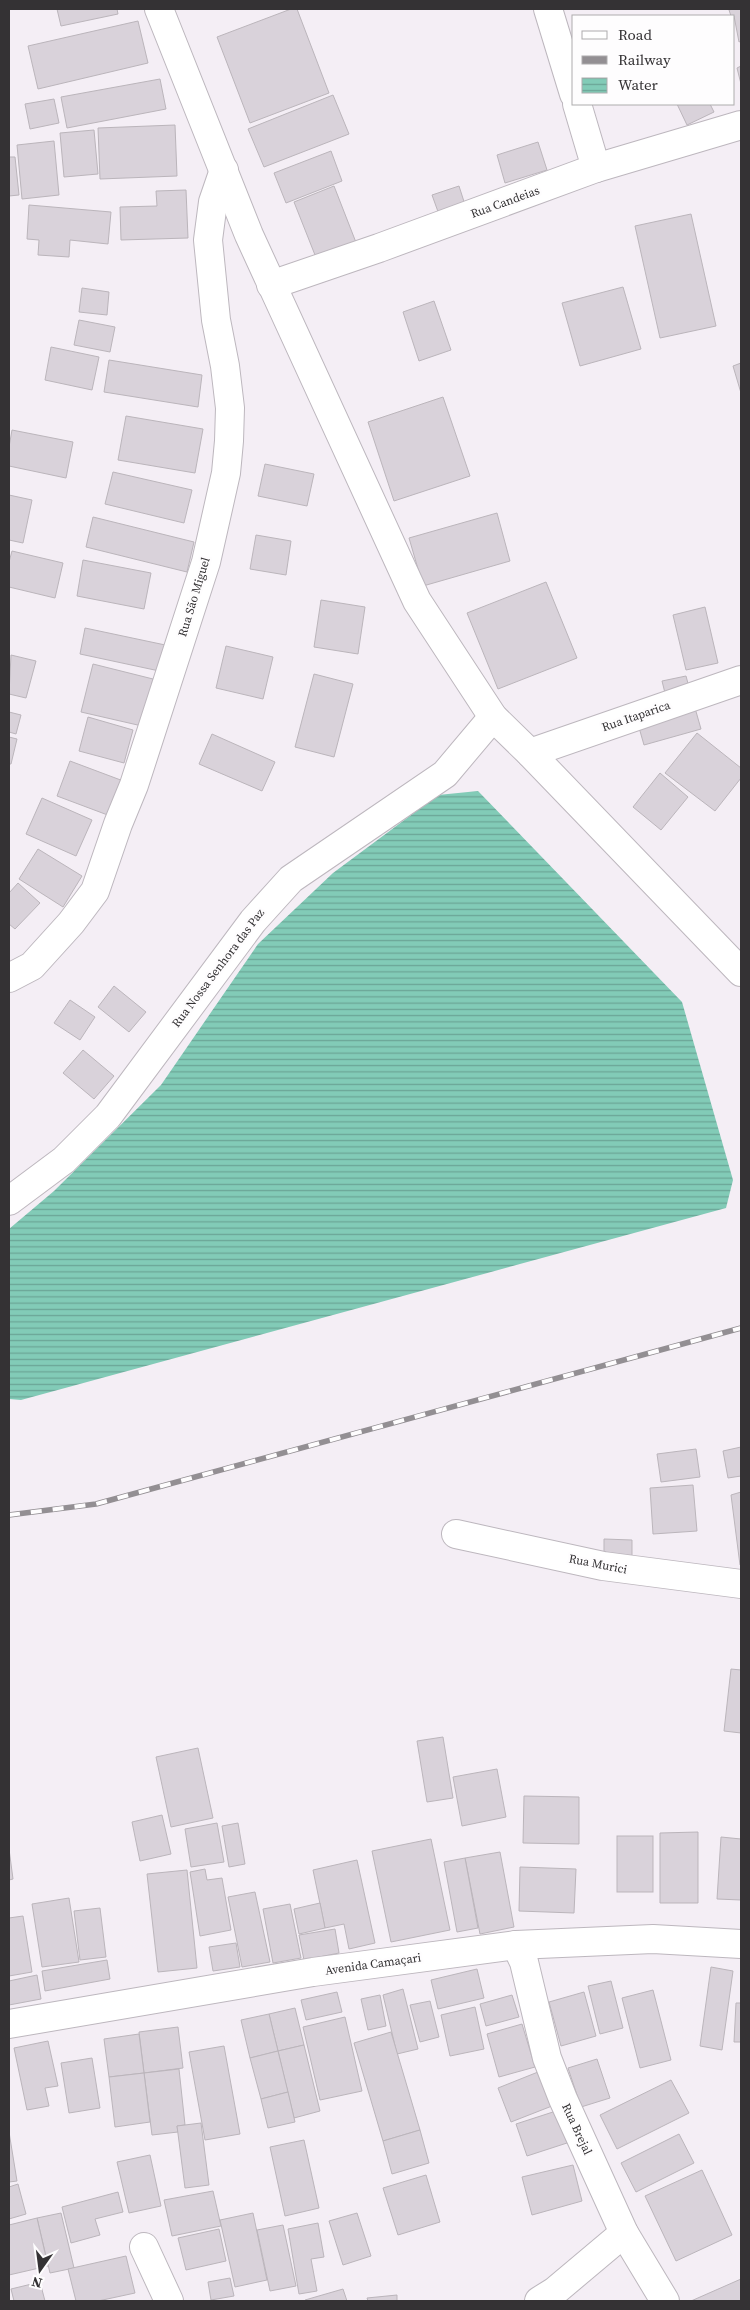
<svg xmlns="http://www.w3.org/2000/svg" width="750" height="2310" font-family="'Source Serif 4',serif">
  <defs>
    <pattern id="water-rules" width="6" height="5" patternUnits="userSpaceOnUse" patternTransform="scale(1.25)"><rect width="6" height="5" fill="#82cbb7"/><path d="M0 2.5h6" fill="none" stroke="#6ba596"/></pattern>
  </defs>
  <rect width="100%" height="100%" fill="#f4eef5"/>
  <!-- water -->
  <path fill="url(#water-rules)" d="M478,791l204,211 51,178 -7,28 -705,192 -12,-1v-170l45,-38 107,-106 97,-141 75,-71 105,-78z"/>
  <!-- building -->
  <g fill="#d9d2da" stroke="#bbb5bb">
    <path d="M57,9h60l1,5 -57,12z"/>
    <path d="M291,9h6l32,84 -79,30 -33,-86z"/>
    <path d="M733,9h8v32l-2,1 -5,-26h-3l-2,-6z"/>
    <path d="M138,21l10,42 -110,26 -10,-43z"/>
    <path d="M741,66v18l-4,-16z"/>
    <path d="M160,79l6,30 -99,19 -6,-31z"/>
    <path d="M333,95l16,39 -85,33 -16,-38z"/>
    <path d="M54,99l5,24 -29,6 -5,-25z"/>
    <path d="M677,104h33l4,8 -27,13z"/>
    <path d="M175,125l2,51 -77,3 -2,-51z"/>
    <path d="M94,130l4,44 -34,3 -4,-44z"/>
    <path d="M54,141l5,54 -37,4 -5,-54z"/>
    <path d="M538,142l9,28 -42,13 -8,-28z"/>
    <path d="M331,151l11,30 -56,22 -12,-30z"/>
    <path d="M9,157h6l4,38 -10,1z"/>
    <path d="M334,186l23,59 -40,15 -23,-58z"/>
    <path d="M459,186l8,25 -26,9 -9,-25z"/>
    <path d="M186,190l2,48 -67,2 -1,-33 37,-1 -1,-15z"/>
    <path d="M29,205l82,7 -3,32 -38,-4 -1,17 -31,-2 1,-15 -12,-1z"/>
    <path d="M691,214l25,112 -56,12 -25,-112z"/>
    <path d="M623,287l18,62 -61,17 -18,-63z"/>
    <path d="M82,288l27,4 -2,23 -28,-3z"/>
    <path d="M434,301l17,49 -32,11 -16,-49z"/>
    <path d="M79,320l36,7 -5,25 -36,-7z"/>
    <path d="M51,347l48,10 -7,33 -47,-10z"/>
    <path d="M109,360l93,15 -4,32 -94,-15z"/>
    <path d="M741,363v30l-8,-27z"/>
    <path d="M443,397l27,79 -76,25 -26,-79z"/>
    <path d="M126,416l77,13 -8,44 -77,-13z"/>
    <path d="M12,430l61,12 -7,36 -57,-12v-19z"/>
    <path d="M265,464l49,10 -7,32 -49,-10z"/>
    <path d="M113,472l79,18 -8,33 -79,-19z"/>
    <path d="M9,495l23,5 -9,43 -14,-3z"/>
    <path d="M497,513l13,48 -87,25 -14,-48z"/>
    <path d="M93,517l101,25 -7,30 -101,-25z"/>
    <path d="M256,535l35,6 -5,34 -36,-6z"/>
    <path d="M12,551l51,12 -8,35 -46,-11v-25z"/>
    <path d="M83,560l68,13 -7,36 -67,-13z"/>
    <path d="M546,582l31,76 -79,31 -31,-76z"/>
    <path d="M321,600l44,7 -7,47 -44,-7z"/>
    <path d="M705,607l13,56 -32,7 -13,-55z"/>
    <path d="M85,628l85,18 -6,26 -84,-18z"/>
    <path d="M226,646l47,11 -10,42 -47,-11z"/>
    <path d="M11,655l25,6 -10,37 -17,-4z"/>
    <path d="M93,664l60,15 -11,47 -61,-14z"/>
    <path d="M314,674l39,10 -19,73 -39,-10z"/>
    <path d="M686,676l4,15 -24,6 -4,-16z"/>
    <path d="M695,708l6,21 -57,16 -6,-21z"/>
    <path d="M9,712l12,3 -5,19 -7,-2z"/>
    <path d="M88,717l45,13 -9,33 -45,-12z"/>
    <path d="M697,733l44,35v10l-26,33 -50,-38z"/>
    <path d="M212,734l63,28 -13,29 -63,-27z"/>
    <path d="M9,737l8,2 -6,25h-2z"/>
    <path d="M70,761l56,21 -13,35 -56,-21z"/>
    <path d="M660,773l28,24 -27,33 -28,-23z"/>
    <path d="M42,798l50,22 -16,36 -50,-22z"/>
    <path d="M38,849l44,27 -19,31 -44,-28z"/>
    <path d="M18,883l22,20 -25,26 -6,-5v-31z"/>
    <path d="M114,986l32,26 -17,20 -31,-25z"/>
    <path d="M70,1000l25,17 -15,23 -26,-17z"/>
    <path d="M83,1050l31,26 -20,23 -31,-26z"/>
    <path d="M741,1447v29l-13,2 -5,-27z"/>
    <path d="M696,1449l4,28 -39,5 -4,-28z"/>
    <path d="M693,1485l4,46 -44,3 -3,-46z"/>
    <path d="M741,1492v73h-1l-9,-70z"/>
    <path d="M604,1539l28,1v19h-28z"/>
    <path d="M731,1669l10,1v63l-17,-2z"/>
    <path d="M443,1737l10,61 -26,4 -10,-61z"/>
    <path d="M198,1748l15,70 -42,9 -15,-70z"/>
    <path d="M497,1769l9,48 -44,9 -9,-49z"/>
    <path d="M524,1796l55,1v47l-56,-1z"/>
    <path d="M162,1815l9,39 -31,7 -8,-39z"/>
    <path d="M217,1823l7,39 -33,5 -6,-38z"/>
    <path d="M238,1823l7,41 -16,3 -7,-41z"/>
    <path d="M698,1832v71h-38v-70z"/>
    <rect x="617" y="1836" width="36" height="56"/>
    <path d="M721,1837l20,2v61l-24,-1z"/>
    <path d="M431,1839l19,91 -59,12 -19,-91z"/>
    <path d="M9,1849l4,30 -4,1z"/>
    <path d="M500,1852l14,75 -34,7 -15,-76z"/>
    <path d="M465,1858l13,70 -21,4 -13,-70z"/>
    <path d="M357,1860l18,83 -26,6 -5,-25 -19,4 -12,-58z"/>
    <path d="M520,1867l56,2 -2,44 -55,-2z"/>
    <path d="M205,1869l2,11 15,-2 9,52 -31,6 -10,-64z"/>
    <path d="M187,1870l10,98 -39,4 -11,-98z"/>
    <path d="M255,1892l15,70 -28,5 -14,-70z"/>
    <path d="M69,1898l10,64 -37,5 -10,-63z"/>
    <path d="M320,1903l5,25 -26,6 -5,-25z"/>
    <path d="M290,1904l11,54 -28,5 -10,-54z"/>
    <path d="M100,1908l6,49 -26,3 -6,-49z"/>
    <path d="M23,1916l9,56 -23,4v-58z"/>
    <path d="M335,1929l4,24 -35,7 -5,-25z"/>
    <path d="M236,1943l4,24 -27,4 -4,-24z"/>
    <path d="M107,1960l3,19 -65,12 -3,-20z"/>
    <path d="M711,1967l22,4 -11,79 -22,-4z"/>
    <path d="M477,1969l7,29 -46,11 -7,-29z"/>
    <path d="M37,1975l4,24 -32,6v-24z"/>
    <path d="M611,1981l12,47 -23,6 -12,-48z"/>
    <path d="M403,1989l15,60 -21,5 -14,-59z"/>
    <path d="M653,1990l18,70 -31,8 -18,-70z"/>
    <path d="M337,1992l5,20 -36,8 -5,-20z"/>
    <path d="M584,1992l12,44 -35,10 -12,-44z"/>
    <path d="M380,1995l6,31 -18,4 -7,-31z"/>
    <path d="M512,1995l7,22 -33,9 -6,-22z"/>
    <path d="M430,2001l9,36 -19,5 -10,-37z"/>
    <path d="M736,2003h5v39h-7z"/>
    <path d="M475,2007l9,42 -34,7 -9,-41z"/>
    <path d="M295,2008l9,37 -26,6 -9,-37z"/>
    <path d="M269,2014l9,37 -28,7 -9,-38z"/>
    <path d="M345,2017l17,74 -42,9 -17,-73z"/>
    <path d="M522,2024l13,43 -36,10 -12,-43z"/>
    <path d="M178,2027l5,41 -39,5 -5,-41z"/>
    <path d="M391,2032l29,98 -37,11 -29,-98z"/>
    <path d="M139,2034l5,39 -35,4 -5,-38z"/>
    <path d="M48,2041l10,45 -13,2 4,18 -22,4 -13,-62z"/>
    <path d="M304,2045l16,66 -26,7 -16,-67z"/>
    <path d="M224,2046l16,88 -35,6 -16,-88z"/>
    <path d="M278,2051l10,41 -27,7 -11,-41z"/>
    <path d="M92,2058l8,50 -31,5 -8,-50z"/>
    <path d="M597,2059l13,39 -29,9 -13,-39z"/>
    <path d="M179,2069l6,56 -8,1 1,6 -26,3 -8,-62z"/>
    <path d="M538,2072l14,34 -41,16 -13,-34z"/>
    <path d="M144,2073l6,49 -35,5 -6,-50z"/>
    <path d="M671,2080l18,33 -72,36 -17,-34z"/>
    <path d="M288,2092l7,30 -27,6 -7,-29z"/>
    <path d="M556,2111l11,32 -40,13 -11,-32z"/>
    <path d="M201,2123l8,62 -24,3 -8,-62z"/>
    <path d="M420,2130l9,33 -37,11 -9,-33z"/>
    <path d="M9,2132l8,49 -8,1z"/>
    <path d="M679,2134l15,29 -58,29 -15,-29z"/>
    <path d="M304,2140l15,68 -34,8 -15,-69z"/>
    <path d="M150,2155l11,51 -32,7 -12,-51z"/>
    <path d="M573,2165l9,36 -50,14 -10,-38z"/>
    <path d="M702,2170l30,65 -56,26 -31,-65z"/>
    <path d="M426,2175l14,47 -42,13 -15,-47z"/>
    <path d="M18,2184l8,30 -17,5v-32z"/>
    <path d="M213,2191l8,35 -49,10 -8,-36z"/>
    <path d="M118,2192l5,20 -28,7 5,16 -29,8 -9,-36z"/>
    <path d="M61,2213l13,55 -24,5 -13,-55z"/>
    <path d="M253,2213l14,67 -32,7 -15,-67z"/>
    <path d="M357,2213l14,43 -28,9 -14,-44z"/>
    <path d="M37,2218l11,48 -39,9v-50z"/>
    <path d="M318,2223l6,34 -13,2 6,32 -18,3 -11,-65z"/>
    <path d="M283,2225l13,61 -26,5 -13,-61z"/>
    <path d="M219,2229l7,32 -40,9 -8,-32z"/>
    <path d="M126,2256l9,37 -37,8h-22l-8,-32z"/>
    <path d="M230,2278l4,18 -23,4 -3,-18z"/>
    <path d="M741,2279v22h-50z"/>
    <path d="M40,2282l5,19h-31l-3,-12z"/>
    <path d="M343,2289l4,12h-41l-1,-1z"/>
    <path d="M397,2295v6h-29l-1,-3z"/>
  </g>
  <g fill="none" stroke-linecap="round" stroke-linejoin="round">
    <!-- minor casing -->
    <g stroke="#bdb7be" stroke-width="30">
      <g id="minor">
        <path d="M159,9l90,226 168,366 76,116 37,36 211,219"/>
        <path d="M548,9l26,85"/>
        <path d="M577,104l19,64"/>
        <path d="M271,285l108,-37 217,-80 145,-43"/>
        <path d="M530,753l211,-73"/>
        <path d="M9,978l23,-12 39,-43 24,-32 23,-67 16,-39 72,-223 20,-89 3,-32 1,-33 -5,-42 -9,-46 -8,-80 5,-38 11,-32"/>
        <path d="M9,1201l55,-41 44,-44 145,-195 38,-42 154,-105 48,-57"/>
        <path d="M456,1534l147,32 138,18"/>
        <path d="M516,1945l8,17 23,96 16,41 61,134 41,68"/>
        <path d="M9,2024l304,-52 203,-27 137,-6 88,5"/>
        <path d="M144,2247l25,54"/>
        <path d="M539,2301l16,-10 69,-58"/>
      </g>
    </g>
    <!-- minor -->
    <use href="#minor" stroke="#fff" stroke-width="28"/>
    <!-- rail casing -->
    <g stroke="#938f93" stroke-width="5.5">
      <path id="rail" d="M9,1515l87,-11 645,-176"/>
    </g>
    <!-- rail -->
    <use href="#rail" stroke="#fefdfe" stroke-width="4" stroke-dasharray="11" stroke-linecap="butt"/>
  </g>
  <g text-anchor="middle" stroke-width="5" stroke-linejoin="round" paint-order="stroke">
    <!-- street labels -->
    <g font-size="12" fill="#343234" stroke="#fefdfe">
      <text transform="translate(505 202) rotate(-20)" y="4">Rua Candeias</text>
      <text transform="translate(194 597) rotate(-73)" y="4">Rua São Miguel</text>
      <text transform="translate(636 716) rotate(-19)" y="4">Rua Itaparica</text>
      <text transform="translate(218 968) rotate(-53)" y="4">Rua Nossa Senhora das Paz</text>
      <text transform="translate(598 1564) rotate(11)" y="4">Rua Murici</text>
      <text transform="translate(373 1964) rotate(-8)" y="4">Avenida Camaçari</text>
      <text transform="translate(577 2129) rotate(65)" y="4">Rua Brejal</text>
    </g>
  </g>
  <!-- border -->
  <rect width="750" height="2310" fill="none" stroke="#343234" stroke-width="20"/>
  <!-- legend -->
  <rect x="572" y="15" width="162" height="90" fill="#fefdfe" stroke="#adacad"/>
  <rect x="582" y="31" width="25" height="8" fill="#ffffff" stroke="#adacad"/>
  <text x="618" y="40" font-size="15" fill="#343234">Road</text>
  <rect x="582" y="56" width="25" height="8" fill="#938f93" stroke="#adacad"/>
  <text x="618" y="65" font-size="15" fill="#343234">Railway</text>
  <rect x="582" y="78" width="25" height="15" fill="url(#water-rules)" stroke="#adacad"/>
  <text x="618" y="90" font-size="15" fill="#343234">Water</text>
  <!-- north arrow -->
  <g transform="translate(40 2270) rotate(194)" stroke="#fefdfe" stroke-width="4" paint-order="stroke">
  <path d="M0-4L9 19L0 12L-9 19Z" fill="#343234"/>
  <text y="-8" font-size="14" font-weight="bold" text-anchor="middle" fill="#343234">N</text>
  </g>
</svg>
